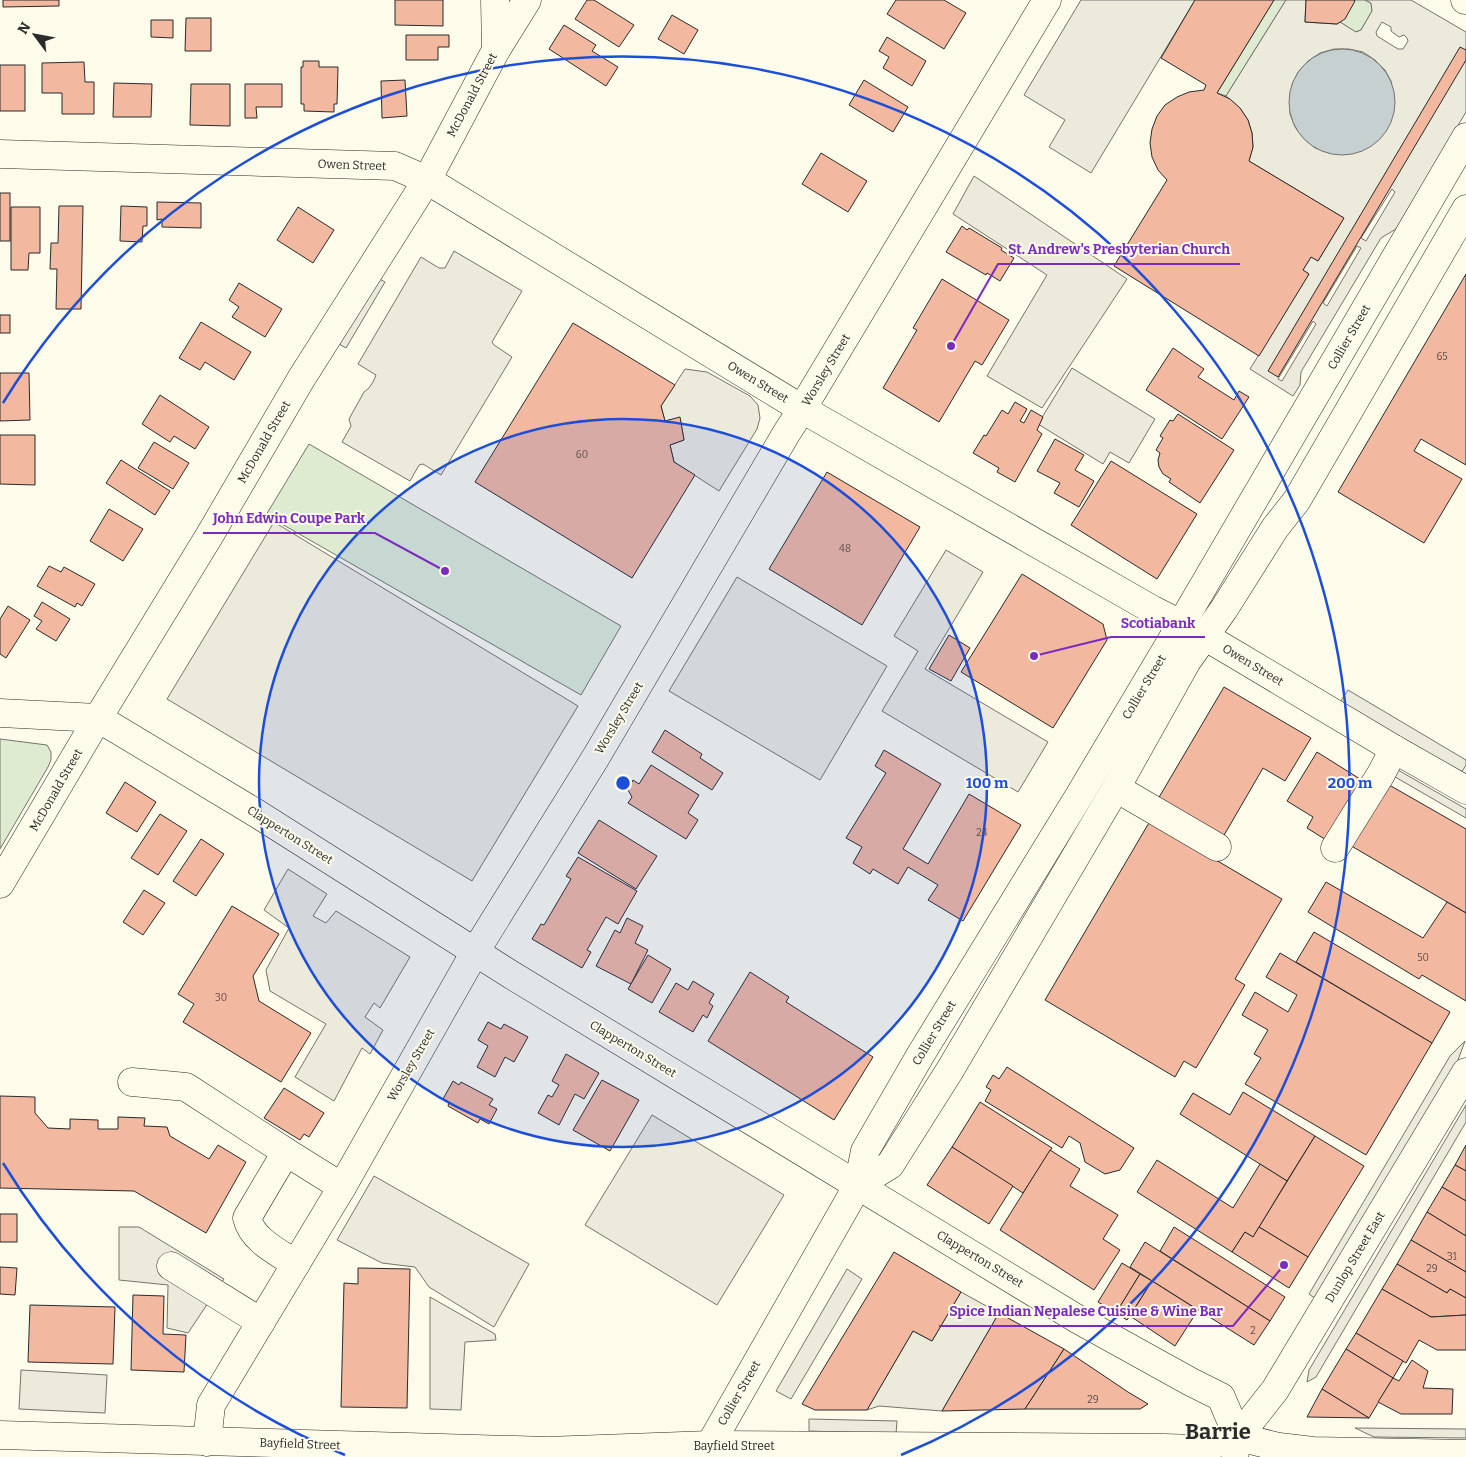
<svg xmlns="http://www.w3.org/2000/svg" width="1466" height="1457" font-family="Bitter,serif">
  <rect width="100%" height="100%" fill="#fdfbea"/>
  <!-- green -->
  <g fill="#deebd1" stroke="#74746e">
    <path d="M1274,0h12l-60,96 -9,-3z"/>
    <path d="M1354,0h11l6,3 1,8 -11,19 -6,2 -15,-10z"/>
    <path d="M309,444l312,182 -40,69 -315,-180z"/>
    <path d="M0,739l47,6 4,7v8l-3,7 -48,82z"/>
  </g>
  <!-- parking -->
  <g fill="#eceadb" stroke="#74746e" fill-rule="evenodd">
    <path d="M1081,0h114l-104,173 -42,-26 16,-27 -41,-25z"/>
    <path d="M1286,0h20l-1,22 32,2 3,-2 16,10 5,-2 11,-19 -1,-8 -6,-3h46l55,32v80l-70,117 -15,9 -80,134 -1,13 -7,11 -43,-27 59,-95 -6,-4 8,-13 7,4 26,-43 -95,-57 4,-14 -1,-14 -4,-13 -8,-12 -14,-12zM1382,22l9,5v4l8,6 5,-2 3,3 1,3 -5,8h-5l-21,-13 -1,-4zM1334,49h15l14,3 12,8 10,10 7,13 -63,70 -14,-5 -11,-9 -9,-12 -5,-13 2,-29 6,-13 10,-11 12,-8zM1392,189l3,3 -29,49 -5,-3zM1357,246l4,2 -34,58 -4,-3zM1313,321l3,3 -34,57 -4,-2z"/>
    <path d="M974,176l153,103 -85,129 -55,-32 60,-101 -94,-61z"/>
    <path d="M454,251l68,40 -30,51 2,3 18,12 -71,118 -18,-11 -4,1 -9,16 -68,-39 9,-16 -2,-7 15,-27 5,-4 4,-6 3,-7 -18,-11 63,-107 18,11h6z"/>
    <path d="M378,278l7,4 -39,66 -7,-4z"/>
    <path d="M1072,368l83,51 -26,44 -19,-11 -7,12 -65,-40z"/>
    <path d="M685,369l22,3 43,24 8,9 2,13 -3,11 -38,62 -45,-29 -4,-17 14,-5 -4,-22 -15,3 -4,-15z"/>
    <path d="M274,522l304,184 -106,175 -305,-182z"/>
    <path d="M946,550l37,22 -58,97 123,73 -30,50 -136,-81 36,-60 -24,-15z"/>
    <path d="M737,577l150,89 -67,114 -151,-89z"/>
    <path d="M1348,690l118,70v5l-5,8 -121,-71z"/>
    <path d="M1398,770l68,39v9l-76,-44z"/>
    <path d="M288,869l39,25 -14,22 13,7 10,-12 74,46 -30,51 -6,-5 -9,14 18,13 -13,24 -8,-6 -28,53 -39,-24 31,-53 -56,-33 -4,-21 23,-42 -25,-18z"/>
    <path d="M1465,1041l-7,19 -142,239 -7,-5 141,-238z"/>
    <path d="M1466,1105v17l-150,255 -9,5 2,-12z"/>
    <path d="M652,1115l132,80 -67,110 -132,-80z"/>
    <path d="M374,1176l155,88 -35,63 -65,-40 -14,-20 -33,-4 -45,-23z"/>
    <path d="M119,1227h20l85,52 -36,54 -21,-5 1,-43 -49,-5z"/>
    <path d="M847,1269l15,10 -71,120 -15,-8z"/>
    <path d="M961,1292l38,21 -57,98 -63,-5 -12,4 46,-79 19,10z"/>
    <path d="M430,1297l65,37 1,6 -31,2 -4,68 -31,-1z"/>
    <path d="M21,1370l86,5 -2,38 -86,-4z"/>
    <path d="M809,1419l88,2 -1,13 -87,-3z"/>
    <path d="M1355,1428l111,1v9l-92,-1z"/>
  </g>
  <!-- water -->
  <circle fill="#c7d0d0" stroke="#74746e" cx="1342" cy="102" r="53"/>
  <!-- building -->
  <g fill="#f2b8a0" stroke="#2b2b2b">
    <path d="M3,0h56v6l-56,1z"/>
    <path d="M395,0h48v26l-48,-1z"/>
    <path d="M587,0h7l40,25 -15,22 -44,-28z"/>
    <path d="M896,0h48l22,13 -22,36 -57,-35z"/>
    <path d="M1195,0h79l-57,93 13,6 10,9 8,12 4,13 1,14 -4,14 95,57 -26,43 -7,-4 -8,13 6,4 -50,82 -145,-90 53,-86 -9,-10 -6,-13 -2,-14 2,-14 5,-13 8,-11 12,-8 12,-5 15,-2 2,-5 -45,-27z"/>
    <path d="M1306,0h48l1,1 -10,18 -8,5 -32,-2z"/>
    <path d="M672,15l26,15 -14,24 -26,-15z"/>
    <path d="M186,18h25v33h-26z"/>
    <path d="M151,20h22v18l-22,-1z"/>
    <path d="M564,25l32,20 -4,6 26,16 -12,19 -57,-37z"/>
    <path d="M406,35h43v12h-11v13h-32z"/>
    <path d="M887,37l39,24 -14,25 -29,-18 6,-11 -10,-6z"/>
    <path d="M1460,47l6,3v10l-188,317 -10,-6z"/>
    <path d="M303,61h16v6h19l-1,37h-3v8l-30,-1v-7h-3v-37h2z"/>
    <path d="M84,62l1,20h9v32h-32v-21h-20v-30z"/>
    <rect x="0" y="65" width="25" height="46"/>
    <path d="M405,80l2,36 -25,2 -1,-37z"/>
    <path d="M864,80l44,27 -15,25 -44,-27z"/>
    <path d="M114,83l38,1 -1,33h-38z"/>
    <path d="M191,84h39v42l-40,-1z"/>
    <path d="M245,84h37v23h-26l1,11h-12z"/>
    <path d="M821,153l46,28 -19,31 -46,-28z"/>
    <rect x="0" y="193" width="10" height="48"/>
    <path d="M157,202l44,1v25l-39,-1v-8l-5,1z"/>
    <path d="M59,206h24l-2,103h-25l1,-40h-7l1,-26h7z"/>
    <path d="M121,206l26,1v19h-4l-1,16 -22,-1z"/>
    <path d="M11,207h29v46h-11l-1,17h-17z"/>
    <path d="M298,207l36,23 -21,33 -36,-23z"/>
    <path d="M962,226l5,4 2,-2 33,20 -1,2 13,8 -14,23 -13,-8 -1,2 -40,-23z"/>
    <path d="M1466,274v191l-45,-26 -7,12 48,28 -38,64 -86,-51z"/>
    <path d="M942,279l67,41 -27,45 -7,-4 -36,61 -56,-34 34,-58 -4,-2z"/>
    <path d="M239,283l43,26 -17,28 -33,-20 7,-10 -10,-7z"/>
    <rect x="0" y="315" width="10" height="18"/>
    <path d="M201,322l50,30 -17,28 -29,-18 -5,8 -21,-12z"/>
    <path d="M573,323l102,62 -14,21 4,15 15,-4 4,23 -14,5 4,17 21,13 -63,103 -157,-96z"/>
    <path d="M1173,348l31,21 -6,8 36,23 5,-9 10,6 -27,42 -76,-49z"/>
    <path d="M0,373h29l1,47 -30,1z"/>
    <path d="M160,395l49,32 -14,22 -21,-13 -4,6 -28,-18z"/>
    <path d="M1015,402l12,7 -7,12 4,2 7,-13 12,7 -6,13 5,4 -27,48 -18,-10 2,-4 -26,-15 11,-18 2,1 16,-26 6,4z"/>
    <path d="M1178,414l56,36 -34,53 -31,-21 2,-3 -8,-5 -4,-7 -1,-7 2,-7 -4,-3 7,-12 -3,-2 10,-16 3,1z"/>
    <path d="M0,435h35v50l-35,-1z"/>
    <path d="M1055,439l29,16 -9,15 19,11 -15,26 -25,-14 6,-10 -23,-12z"/>
    <path d="M154,442l35,21 -16,26 -35,-21z"/>
    <path d="M121,460l49,31 -15,24 -49,-32z"/>
    <path d="M1111,461l86,53 -40,65 -86,-54z"/>
    <path d="M827,472l93,55 -58,98 -93,-56z"/>
    <path d="M109,509l34,20 -20,32 -33,-20z"/>
    <path d="M49,566l12,6 3,-5 31,17 -13,22 -5,-3 -2,4 -38,-21z"/>
    <path d="M1022,574l81,50 4,16 -54,88 -92,-56z"/>
    <path d="M42,602l28,17 -14,22 -20,-12 6,-8 -8,-5z"/>
    <path d="M8,606l22,14 -24,38 -6,-4v-35z"/>
    <path d="M949,635l21,13 -19,33 -22,-12z"/>
    <path d="M1224,687l87,51 -26,43 -22,-13 -40,69 -65,-38z"/>
    <path d="M665,730l37,24 -2,4 23,15 -11,17 -60,-38z"/>
    <path d="M884,750l57,34 -38,65 25,15 41,-70 52,31 -58,96 -35,-21 10,-15 -30,-18 -10,17 -25,-15 -3,5 -17,-11 9,-16 -16,-9 40,-65 -11,-7z"/>
    <path d="M1317,752l51,32 -37,59 -24,-15 6,-11 -26,-16z"/>
    <path d="M651,765l48,30 -11,18 10,7 -12,19 -58,-36 4,-6 -4,-7 5,-10 6,4z"/>
    <path d="M125,782l31,20 -19,30 -31,-19z"/>
    <path d="M1384,782l82,47v84l-118,-69z"/>
    <path d="M160,814l27,17 -29,44 -27,-17z"/>
    <path d="M599,820l58,36 -21,33 -58,-36z"/>
    <path d="M1150,821l132,78 -47,80 10,6 -49,83 -12,-7 -9,16 -130,-77z"/>
    <path d="M201,839l23,15 -28,42 -23,-15z"/>
    <path d="M578,857l59,34 -19,33 -12,-7 -19,33 4,2 -9,16 -50,-29 9,-15 3,1 27,-46 -5,-3z"/>
    <path d="M1326,882l97,56 24,-36 19,11v88l-44,-26 -3,4 -111,-67z"/>
    <path d="M144,890l21,13 -22,32 -20,-13z"/>
    <path d="M232,906l47,28 -26,42 6,25 52,32 -30,49 -98,-60 11,-18 -16,-10z"/>
    <path d="M627,918l16,8 -8,17 13,7 -17,34 -35,-18 19,-36 5,3z"/>
    <path d="M1314,932l136,80 -18,31 -136,-81z"/>
    <path d="M1280,953l152,90 -66,112 -121,-71 16,-26 -7,-4 14,-24 -26,-15 13,-23 33,20 9,-17 -31,-18z"/>
    <path d="M648,955l23,14 -19,34 -24,-14z"/>
    <path d="M750,972l39,25 -3,5 87,55 -39,63 -126,-79z"/>
    <path d="M693,981l21,13 -5,9 4,3 -6,12 -4,-3 -10,17 -34,-20 17,-29 12,7z"/>
    <path d="M488,1022l13,7 3,-5 24,13 -14,25 -9,-5 -10,20 -18,-10 11,-21 -10,-6z"/>
    <path d="M566,1054l33,19 -15,26 -9,-5 -16,31 -21,-12 10,-18 4,2 7,-12 -7,-4z"/>
    <path d="M1007,1067l127,81 -14,22 -15,4 -20,-12 -5,-19 -11,-7 -7,12 -77,-47 6,-11 -5,-3 7,-12 6,4z"/>
    <path d="M602,1080l37,20 -29,51 -37,-21z"/>
    <path d="M453,1081l6,4 2,-3 32,17 -4,6 8,4 -8,15 -9,-5 -2,4 -30,-17 1,-4 -6,-3z"/>
    <path d="M284,1088l40,25 -15,24 -5,-3 -4,6 -36,-22z"/>
    <path d="M1243,1092l72,44 -28,45 -107,-67 13,-21 37,22z"/>
    <path d="M0,1096l35,1v16l13,15 22,1v-10l28,1v9h20v-12l27,1 -1,8 23,1 3,9 39,23 9,-14 28,17 -40,71 -72,-42 -134,-3z"/>
    <path d="M980,1102l72,46 -29,45 -71,-46z"/>
    <path d="M1315,1136l49,30 -56,91 -49,-30z"/>
    <path d="M1466,1145v26l-11,-6z"/>
    <path d="M952,1147l61,39 -24,38 -62,-39z"/>
    <path d="M1050,1150l30,19 -10,17 48,29 -15,24 17,11 -26,40 -94,-60z"/>
    <path d="M1157,1160l76,48 27,-44 27,17 -34,56 -8,-5 -13,20 -95,-60z"/>
    <path d="M1455,1165l11,6v30l-24,-14z"/>
    <path d="M1442,1187l24,14v35l-39,-24z"/>
    <path d="M1427,1212l39,24v36l-55,-32z"/>
    <rect x="0" y="1214" width="17" height="28"/>
    <path d="M1174,1227l111,70 -15,24 -110,-70z"/>
    <path d="M1259,1227l49,30 -19,31 -57,-36 13,-20 8,5z"/>
    <path d="M1411,1240l55,32v26l-16,-9 -3,4 -50,-29z"/>
    <path d="M1145,1242l125,79 -16,24 -124,-78z"/>
    <path d="M894,1252l67,40 -29,49 -19,-10 -46,79h-52l-13,-6z"/>
    <path d="M1122,1263l18,11 -24,39 -18,-11z"/>
    <path d="M1397,1264l50,29 3,-4 16,9v17l-35,2 -49,-28z"/>
    <path d="M0,1267l17,1 -2,27 -15,-1z"/>
    <path d="M358,1268l52,1 -3,139 -66,-1 3,-124 14,1z"/>
    <path d="M1140,1274l12,7 -25,39 -11,-7z"/>
    <path d="M1152,1281l46,29 -23,36 -45,-30z"/>
    <path d="M1382,1289l49,28 35,-2v35h-29l-18,-10 -13,23 -50,-30z"/>
    <path d="M133,1295l31,1 -1,38 23,1 -2,37 -53,-2z"/>
    <path d="M30,1305l85,2 -2,57 -85,-2z"/>
    <path d="M999,1313l65,36 -39,60 -83,2z"/>
    <path d="M1356,1333l47,28 -10,17 -47,-29z"/>
    <path d="M1064,1349l64,43 20,12 -8,5h-115z"/>
    <path d="M1346,1349l47,29 -24,40 -47,-29z"/>
    <path d="M1412,1360l16,11 -5,17 30,1 -1,25h-51l-23,-12 15,-24 6,3z"/>
    <path d="M1322,1389l47,29 -62,-1z"/>
  </g>
  <g fill="none" stroke-linecap="round" stroke-linejoin="round">
    <!-- minor casing -->
    <g stroke="#2b2b2b" stroke-width="29">
      <g id="minor">
        <path d="M495,0l1,50"/>
        <path d="M1465,0h1"/>
        <path d="M0,154l395,12 32,14 375,229 351,201 51,26 34,20 156,93 72,41"/>
        <path d="M0,713l98,5 158,95 254,161 569,346 112,62 30,15 17,40"/>
        <path d="M1116,788l101,59"/>
        <path d="M1335,848l46,-74 13,-25"/>
        <path d="M0,884l98,-166 113,-185 90,-154 126,-199 69,-130 31,-50"/>
        <path d="M132,1082l54,5 100,65"/>
        <path d="M858,1185l32,-20 60,-95 166,-282 71,-127 37,-52 51,-81 22,-28 169,-291"/>
        <path d="M296,1264c-18,-12 -44,-24 -49,-46l39,-66 56,35"/>
        <path d="M171,1266l90,56"/>
        <path d="M207,1442l4,-37 131,-218 133,-235 121,-195 190,-323 16,-25 245,-409"/>
        <path d="M710,1445l148,-260 7,-34 56,-97 158,-258 87,-146 300,-513"/>
      </g>
    </g>
    <!-- major casing -->
    <g stroke="#2b2b2b" stroke-width="29">
      <g id="major">
        <path d="M0,1435l547,16 163,-6 454,3 34,1 40,-12 41,10 34,4 153,3"/>
        <path d="M1235,1452l3,-15 37,-47 191,-318"/>
      </g>
    </g>
    <!-- minor -->
    <use href="#minor" stroke="#fdfbea" stroke-width="28"/>
    <!-- major -->
    <use href="#major" stroke="#fdfbea" stroke-width="28"/>
  </g>
  <!-- distance rings -->
  <circle cx="623" cy="783" r="364" fill="#1d4ed8" fill-opacity=".12"/>
  <g fill="none" stroke="#1d4ed8" stroke-width="2.5">
    <circle cx="623" cy="783" r="364"/>
    <path d="M345 1455A727 727 0 0 1 3 1163M3 403A727 727 0 1 1 901 1455"/>
  </g>
  <g text-anchor="middle" stroke-width="4" stroke-linejoin="round" paint-order="stroke">
    <!-- number labels -->
    <g font-size="10" fill="#5d4e48">
      <text x="1442" y="360">65</text>
      <text x="582" y="458">60</text>
      <text x="845" y="552">48</text>
      <text x="982" y="836">24</text>
      <text x="1423" y="961">50</text>
      <text x="221" y="1001">30</text>
      <text x="1452" y="1260">31</text>
      <text x="1432" y="1272">29</text>
      <text x="1253" y="1334">2</text>
      <text x="1093" y="1403">29</text>
    </g>
    <!-- street labels -->
    <g font-size="12" fill="#2b2b2b" stroke="#fdfbea">
      <text transform="translate(472 95) rotate(-62)" y="4">McDonald Street</text>
      <text transform="translate(352 165) rotate(2)" y="4">Owen Street</text>
      <text transform="translate(1349 337) rotate(-60)" y="4">Collier Street</text>
      <text transform="translate(826 370) rotate(-59)" y="4">Worsley Street</text>
      <text transform="translate(758 382) rotate(31)" y="4">Owen Street</text>
      <text transform="translate(264 442) rotate(-60)" y="4">McDonald Street</text>
      <text transform="translate(1253 665) rotate(31)" y="4">Owen Street</text>
      <text transform="translate(1144 687) rotate(-59)" y="4">Collier Street</text>
      <text transform="translate(619 718) rotate(-59)" y="4">Worsley Street</text>
      <text transform="translate(56 790) rotate(-60)" y="4">McDonald Street</text>
      <text transform="translate(290 835) rotate(32)" y="4">Clapperton Street</text>
      <text transform="translate(934 1033) rotate(-59)" y="4">Collier Street</text>
      <text transform="translate(633 1049) rotate(31)" y="4">Clapperton Street</text>
      <text transform="translate(411 1065) rotate(-60)" y="4">Worsley Street</text>
      <text transform="translate(1355 1257) rotate(-59)" y="4">Dunlop Street East</text>
      <text transform="translate(980 1259) rotate(31)" y="4">Clapperton Street</text>
      <text transform="translate(739 1393) rotate(-60)" y="4">Collier Street</text>
      <text transform="translate(300 1444) rotate(2)" y="4">Bayfield Street</text>
      <text x="734" y="1450">Bayfield Street</text>
    </g>
    <!-- town labels -->
    <g font-size="22" font-weight="bold" fill="#2b2b2b" stroke="#fdfbea">
      <text x="1218" y="1439">Barrie</text>
    </g>
  </g>
  <circle cx="623" cy="783" r="8" fill="#1d4ed8" stroke="#fdfbea" stroke-width="2.5"/>
  <g font-size="15" text-anchor="middle" font-weight="bold" fill="#1d4ed8" stroke="#fdfbea" stroke-width="4" stroke-linejoin="round" paint-order="stroke">
    <text x="987" y="788">100 m</text>
    <text x="1350" y="788">200 m</text>
  </g>
  <!-- callouts -->
  <path fill="none" stroke="#7b2cbf" stroke-width="2" d="M951 346L998 264H1240M445 571L375 533H203M1034 656L1111 637H1205M1284 1265L1233 1326H939"/>
  <g fill="#7b2cbf" stroke="#fdfbea" stroke-width="2">
    <circle cx="951" cy="346" r="5"/>
    <circle cx="445" cy="571" r="5"/>
    <circle cx="1034" cy="656" r="5"/>
    <circle cx="1284" cy="1265" r="5"/>
  </g>
  <g font-size="14" text-anchor="middle" font-weight="bold" fill="#7b2cbf" stroke="#fdfbea" stroke-width="4" stroke-linejoin="round" paint-order="stroke">
    <text x="1119" y="254">St. Andrew's Presbyterian Church</text>
    <text x="289" y="523">John Edwin Coupe Park</text>
    <text x="1158" y="628">Scotiabank</text>
    <text x="1086" y="1316">Spice Indian Nepalese Cuisine &amp; Wine Bar</text>
  </g>
  <!-- north arrow -->
  <g transform="translate(35 35) rotate(302)" stroke="#fdfbea" stroke-width="4" paint-order="stroke">
  <path d="M0-4L9 19L0 12L-9 19Z" fill="#2b2b2b"/>
  <text y="-8" font-size="14" font-weight="bold" text-anchor="middle" fill="#2b2b2b">N</text>
  </g>
</svg>
